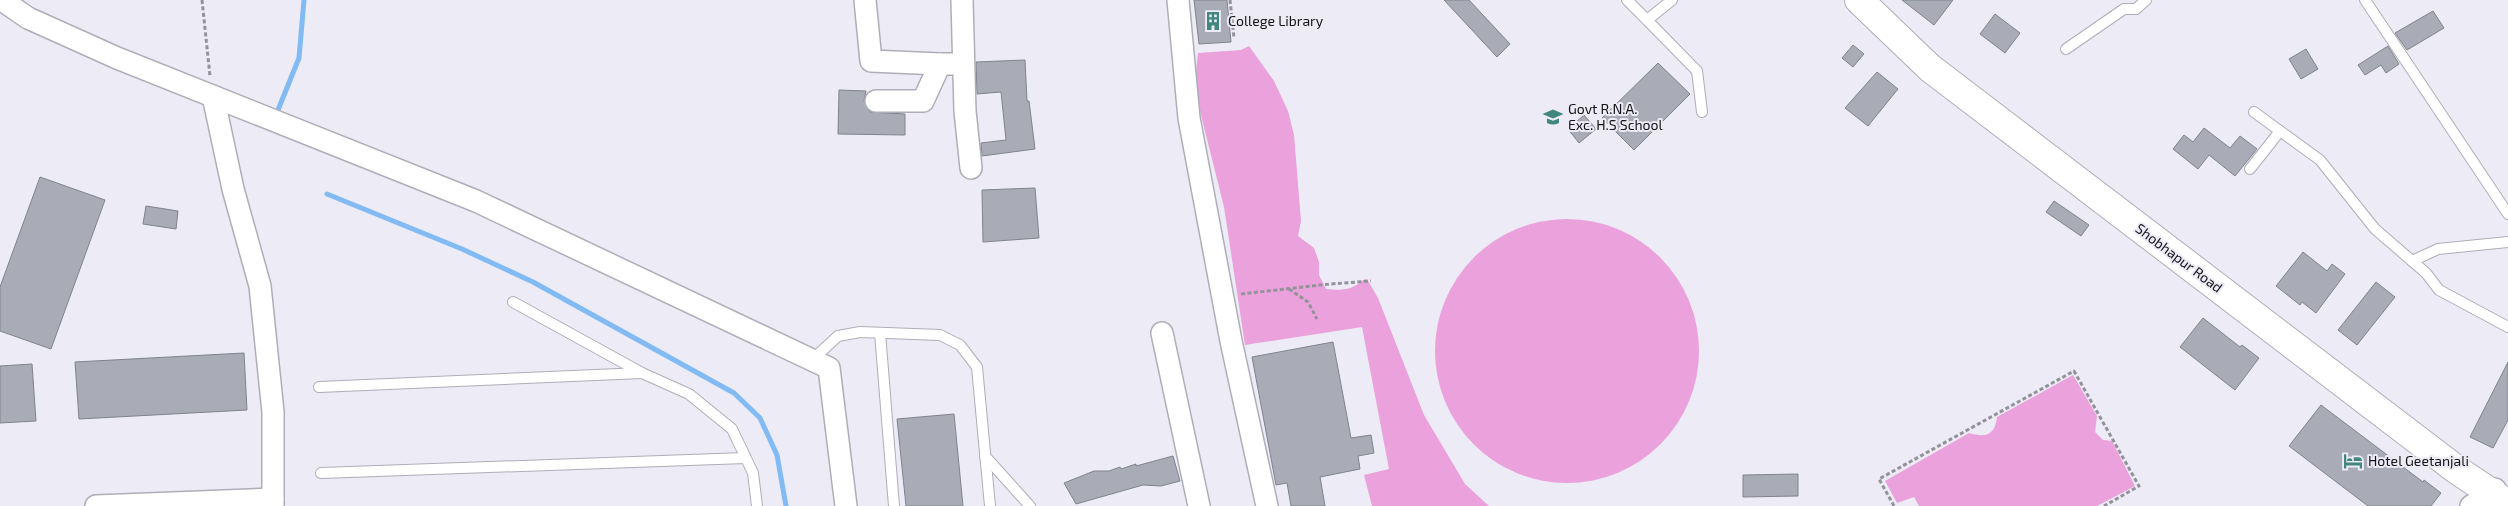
<svg xmlns="http://www.w3.org/2000/svg" width="2508" height="506" font-family="'Exo 2',sans-serif">
  <rect width="100%" height="100%" fill="#ecebf6"/>
  <!-- green -->
  <g fill="#eba1db">
    <path d="M1249,46l25,35 14,30 6,24 7,86 -3,15 16,12 5,14v13l7,14c14,2 27,1 37,-9l4,-1 11,19 46,117 41,69 24,22h-117l-8,-31 25,-6 -27,-142 -117,18 -21,-138 -27,-108 -2,-19 3,-27 43,-3z"/>
    <circle cx="1567" cy="351" r="132"/>
    <path d="M2073,375l24,41 -2,16 8,8 9,1 23,45 -38,20h-178l-5,-9 -17,6 -12,-22 84,-48c17,5 26,2 28,-16z"/>
  </g>
  <g fill="none" stroke-linecap="round" stroke-linejoin="round">
    <!-- stream -->
    <g stroke="#82baf3" stroke-width="5">
      <path d="M278,110l21,-52 5,-58"/>
      <path d="M327,194l135,55 71,33 201,111 26,25 17,37 9,51"/>
    </g>
  </g>
  <!-- building -->
  <g fill="#a9acb6" stroke="#80838c">
    <path d="M1194,0h33l4,42 -32,2z"/>
    <path d="M1444,0h25l41,44 -13,13z"/>
    <path d="M1902,0h51l-19,25z"/>
    <path d="M2433,11l11,17 -37,22 -12,-17z"/>
    <path d="M1995,14l25,19 -15,20 -25,-19z"/>
    <path d="M1853,45l11,9 -11,13 -11,-9z"/>
    <path d="M2388,46l11,18 -13,9 -5,-8 -16,10 -7,-10z"/>
    <path d="M2306,49l12,20 -17,10 -12,-20z"/>
    <path d="M1025,60l2,41h2l6,48 -53,7 -1,-13 25,-3 -5,-48 -24,2 -1,-32z"/>
    <path d="M1658,63l32,31 -56,56 -32,-32z"/>
    <path d="M1877,72l21,17 -30,37 -23,-18z"/>
    <path d="M839,90l27,1 -2,10 6,11 35,2v21l-67,-1z"/>
    <path d="M1584,115l12,14 -17,14 -11,-14z"/>
    <path d="M2204,128l26,20 10,-12 17,13 -22,27 -26,-21 -11,14 -25,-20 11,-14 9,7z"/>
    <path d="M40,177l65,23 -54,149 -51,-18v-44z"/>
    <path d="M1035,188l4,50 -56,4 -1,-52z"/>
    <path d="M2054,201l35,24 -8,11 -35,-24z"/>
    <path d="M146,206l32,5 -2,18 -33,-5z"/>
    <path d="M2303,252l24,19 5,-7 13,10 -29,39 -14,-11 -2,3 -24,-19z"/>
    <path d="M2376,282l19,15 -38,48 -19,-15z"/>
    <path d="M2203,318l37,29 2,-2 17,13 -24,32 -55,-43z"/>
    <path d="M1333,342l18,96 20,-3 3,18 -16,3 2,13 -40,8 5,29h-34l-4,-23 -11,2 -24,-128z"/>
    <path d="M244,353l3,57 -168,9 -4,-57z"/>
    <path d="M2508,362v58l-15,28 -23,-11z"/>
    <path d="M32,364l4,57 -36,2v-57z"/>
    <path d="M2321,405l102,77 1,-2 17,13 -10,13h-63l-79,-60z"/>
    <path d="M954,414l9,92h-57l-9,-87z"/>
    <path d="M1173,456l7,25 -19,5 -18,-1 -67,19 -12,-21 30,-12h15l11,-4 1,2 15,-5v2z"/>
    <path d="M1798,474v22l-55,1v-22z"/>
  </g>
  <g fill="none" stroke-linecap="round" stroke-linejoin="round">
    <!-- lane casing -->
    <g stroke="#afaeb8" stroke-width="12">
      <g id="lane">
        <path d="M1627,0l20,20 25,-20"/>
        <path d="M2365,0l143,214"/>
        <path d="M1647,20l50,51 5,41"/>
        <path d="M2066,49l58,-40h12l10,-9"/>
        <path d="M2254,112l26,19"/>
        <path d="M2250,169l30,-38 40,29 55,69 51,44 13,17 69,37"/>
        <path d="M2412,261l26,-12 70,-7"/>
        <path d="M513,302l129,71 47,21 43,35 21,44 4,33"/>
        <path d="M880,333l14,173"/>
        <path d="M812,360l26,-24 22,-4 80,3 20,10 17,22 13,139"/>
        <path d="M319,387l323,-14"/>
        <path d="M985,456l45,50"/>
        <path d="M321,473l424,-15"/>
      </g>
    </g>
    <!-- street casing -->
    <g stroke="#afaeb8" stroke-width="24">
      <g id="street">
        <path d="M2,0l26,18 89,40 359,143 353,167 17,138"/>
        <path d="M865,0l6,61 69,3"/>
        <path d="M962,0l3,111 6,57"/>
        <path d="M1178,0l11,118 42,223 36,165"/>
        <path d="M213,96l20,93 27,97 13,126v94"/>
        <path d="M876,101h47l17,-37h12"/>
        <path d="M1162,333l37,173"/>
        <path d="M96,506l177,-7"/>
        <path d="M2471,506l21,-12 3,-5"/>
      </g>
    </g>
    <!-- secondary casing -->
    <g stroke="#afaeb8" stroke-width="30">
      <path id="secondary" d="M1859,0l71,68 527,402 51,34"/>
    </g>
    <!-- path -->
    <g stroke="#93929a" stroke-width="3" stroke-dasharray="4 2.5" stroke-linecap="butt">
      <path d="M202,0l8,76"/>
      <path d="M1230,0l4,38"/>
      <path d="M1289,289l19,13 9,17"/>
      <path d="M1241,294l89,-10 41,-3"/>
      <path d="M1894,506l-15,-27 195,-108 65,115 -35,20"/>
    </g>
    <!-- lane -->
    <use href="#lane" stroke="#fff" stroke-width="10"/>
    <!-- street -->
    <use href="#street" stroke="#fff" stroke-width="21"/>
    <!-- secondary -->
    <use href="#secondary" stroke="#fff" stroke-width="28"/>
  </g>
  <!-- icons -->
  <defs>
    <g id="building-bare" transform="scale(1.5)"><path d="M-4-6H4V6H1V3H-1V6H-4ZM-2.5-4.3h1.7v1.8h-1.7ZM.8-4.3h1.7v1.8H.8ZM-2.5-1h1.7V.8h-1.7ZM.8-1h1.7V.8H.8Z" fill="#41877f" stroke="#ecebf6" stroke-width="2.5" paint-order="stroke"/></g>
    <g id="school-bare" transform="scale(1.5)"><path d="M0-5L7-2L0 1L-7-2ZM-4 1L0 2.5L4 1V4Q0 6-4 4Z" fill="#41877f" stroke="#ecebf6" stroke-width="2.5" paint-order="stroke"/></g>
    <g id="hotel-bare" transform="scale(1.5)"><path d="M-6-4.5h1.5V1H6V5H4.5V3h-9V5H-6ZM-4 0a1.8 1.8 0 1 1 3.6 0ZM.5 0V-2.5h3Q6-2.5 6 0Z" fill="#41877f" stroke="#ecebf6" stroke-width="2.5" paint-order="stroke"/></g>
  </defs>
  <g fill-rule="evenodd">
    <use href="#building-bare" x="1213" y="21"/>
    <use href="#school-bare" x="1553" y="117"/>
    <use href="#hotel-bare" x="2353" y="461"/>
  </g>
  <g text-anchor="middle" stroke-width="4" stroke-linejoin="round" paint-order="stroke">
    <!-- poi labels -->
    <g font-size="14" fill="#141317" stroke="#ecebf6" text-anchor="start">
      <text x="1228" y="26">College Library</text>
      <text x="1568" y="114">Govt R.N.A.<tspan x="1568" dy="16">Exc. H.S School</tspan></text>
      <text x="2368" y="466">Hotel Geetanjali</text>
    </g>
    <!-- street labels -->
    <g font-size="14" fill="#141317" stroke="#ecebf6">
      <text transform="translate(2179 258) rotate(37)" y="5">Shobhapur Road</text>
    </g>
  </g>
</svg>
